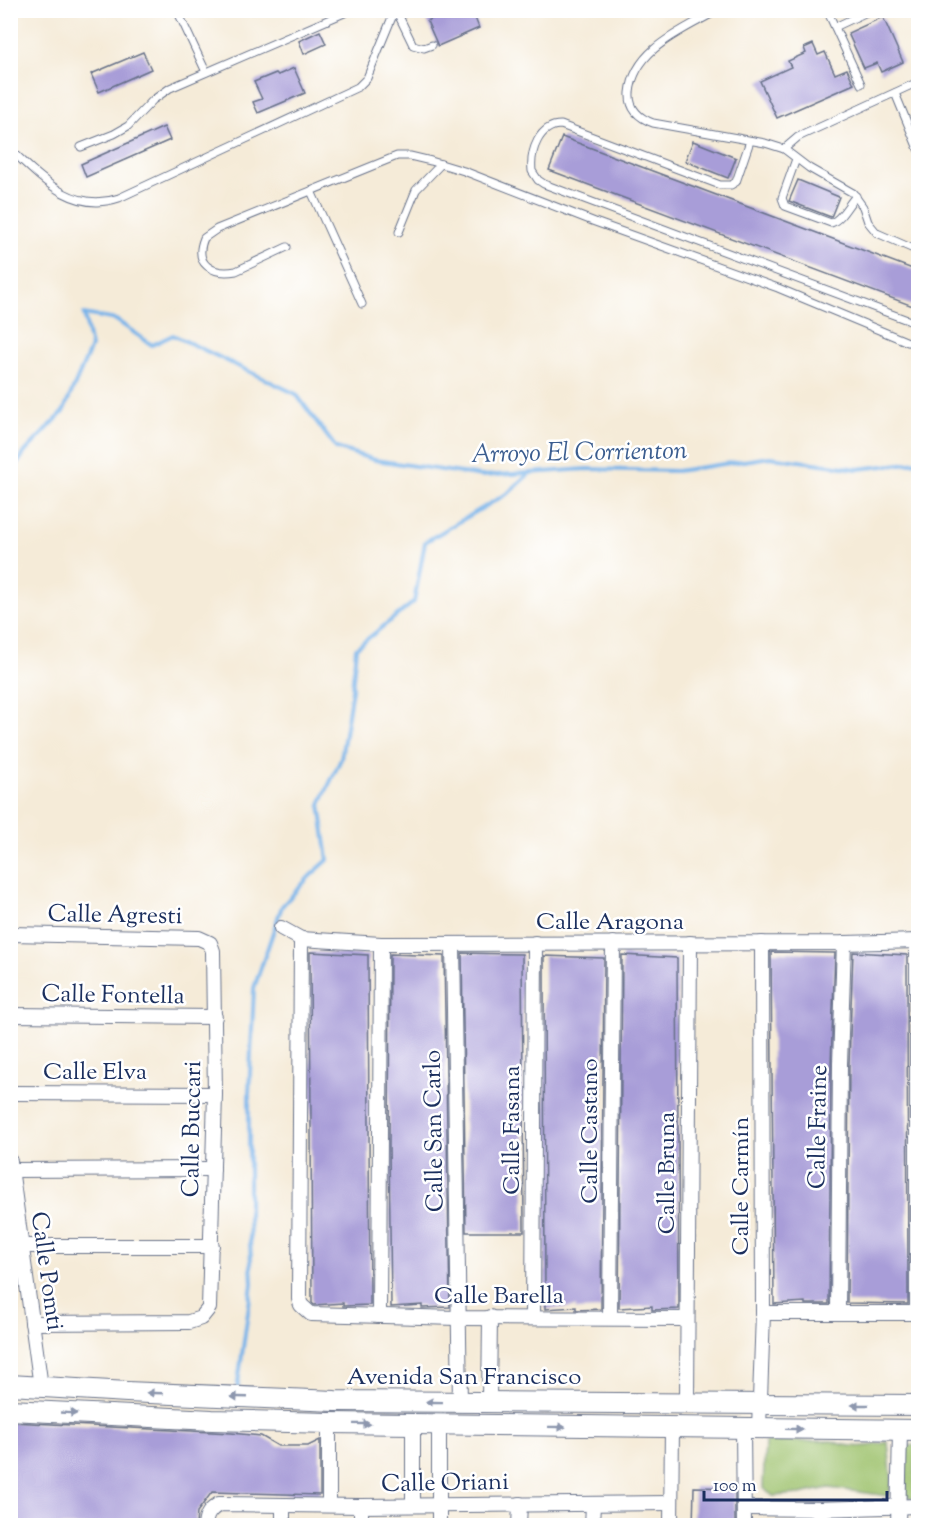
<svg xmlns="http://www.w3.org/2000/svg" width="929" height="1536" font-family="'Sorts Mill Goudy',serif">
  <rect width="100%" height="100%" fill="#fff"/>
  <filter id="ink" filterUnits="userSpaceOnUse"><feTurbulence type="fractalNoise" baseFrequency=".0167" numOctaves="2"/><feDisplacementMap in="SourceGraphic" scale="12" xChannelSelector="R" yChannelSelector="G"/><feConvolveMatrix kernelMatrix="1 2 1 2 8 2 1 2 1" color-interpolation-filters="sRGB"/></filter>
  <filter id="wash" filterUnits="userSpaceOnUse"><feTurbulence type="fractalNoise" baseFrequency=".008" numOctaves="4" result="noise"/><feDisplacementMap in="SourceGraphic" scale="24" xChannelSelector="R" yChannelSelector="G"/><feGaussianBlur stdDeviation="1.35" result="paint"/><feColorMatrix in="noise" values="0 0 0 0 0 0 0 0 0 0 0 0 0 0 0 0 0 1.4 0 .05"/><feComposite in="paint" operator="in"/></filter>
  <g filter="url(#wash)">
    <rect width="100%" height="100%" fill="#f5ebd8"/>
    <!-- green -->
    <g fill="#9cc16b" stroke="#5c7864" stroke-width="1.5">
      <path d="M832,1441c19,8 36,6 56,1l4,40 -4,14 -59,-8 -29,6 -27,2 -10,-8 2,-46z"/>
      <path d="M916,1445l-1,53h-5l-4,-4 1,-48z"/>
    </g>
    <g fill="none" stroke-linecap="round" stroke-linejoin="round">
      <!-- stream -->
      <g stroke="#77b3e9" stroke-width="4">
        <path d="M10,475l15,-23 38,-40 28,-65 -7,-33 32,6 36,25 21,-10 123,59 40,54 39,12 107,16 105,-7 90,2 93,-14 88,12 60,-7"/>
        <path d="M237,1390l15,-106 -3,-66v-124l5,-106 28,-82 28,-30 18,-16 -8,-56 21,-45 11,-70 4,-41 58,-46 11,-60 83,-49 22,-20"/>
      </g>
    </g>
    <g id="blocks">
      <!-- building -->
      <g fill="#a89dd8">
        <path d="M451,10h21l7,18 -41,18 -11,-25z"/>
        <path d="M883,17l20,45 -22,10 -4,-9 -13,5 -16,-35z"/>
        <path d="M320,31l6,13 -22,10 -5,-13z"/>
        <path d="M813,44l5,11 7,-3 10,22 12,-5 7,15 -77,34 -17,-37 31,-14 -3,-6 18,-8 -2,-5z"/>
        <path d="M143,52l8,17 -52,23 -8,-18z"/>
        <path d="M294,68l11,25 -47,20 -5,-11 9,-3 -8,-17 22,-9 2,2z"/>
        <path d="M164,127l6,13 -84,37 -5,-13z"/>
        <path d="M562,137l356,134v37l-369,-138z"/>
        <path d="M693,141l43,17 -8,20 -43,-17z"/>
        <path d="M798,180l41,17 -8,20 -42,-16z"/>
        <path d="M310,952l58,3 2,350 -27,1v-3l-29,2 -2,-2z"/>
        <path d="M771,952l64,1 -4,111 -2,240h-24v-2l-31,2z"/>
        <path d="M853,952l54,3 1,349 -61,-1 2,-239z"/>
        <path d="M462,953l60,1 2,278h-58z"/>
        <path d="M390,954l54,2 6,351 -28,1v-3l-31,2 -2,-160z"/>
        <path d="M622,955l55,3 2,351 -27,1v-4l-33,2z"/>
        <path d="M544,956l60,2 -3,351 -25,1v-3l-31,2z"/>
        <path d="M10,1422l221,11 30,3 17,10h30l12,-6v55l-108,-3 -15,20 -1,14h-186z"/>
        <path d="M694,1487l41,1v38h-42z"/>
      </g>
    </g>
  </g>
  <g filter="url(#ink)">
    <use href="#blocks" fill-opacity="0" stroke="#677189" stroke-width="1.5"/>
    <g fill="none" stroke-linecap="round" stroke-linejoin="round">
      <!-- lane casing -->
      <g stroke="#677189" stroke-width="9">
        <g id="lane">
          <path d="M177,10l29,62"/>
          <path d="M396,10l17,35 11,3 8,-3"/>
          <path d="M718,10c-34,20 -84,38 -88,83 -1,16 9,25 23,30l112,20 19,6 25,19 44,25 10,14 5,15 9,11 41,18"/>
          <path d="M827,10l34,74"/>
          <path d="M835,27l36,-17"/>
          <path d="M895,93l23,56"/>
          <path d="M750,141l-14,41 -5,3h-11l-159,-60c-22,0 -31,26 -29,46l6,9 6,4 374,140"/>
          <path d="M81,147l33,-13 14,-8 25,-26 17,-12 181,-78"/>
          <path d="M10,149c31,29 63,65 109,49l239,-111 9,-9 28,-68"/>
          <path d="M784,149l14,-12 120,-55"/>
          <path d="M796,159l-14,39 3,8 46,17c11,-4 17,-19 25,-27"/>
          <path d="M311,191l51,113"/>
          <path d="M399,232l17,-42 25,-26"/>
          <path d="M287,247l-51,24c-23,4 -43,-6 -32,-33l13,-9 180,-73h13l21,5 33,10 131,51 183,66 130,54 10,1"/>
        </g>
      </g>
      <!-- street casing -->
      <g stroke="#677189" stroke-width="16">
        <g id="street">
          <path d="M281,928l20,11 80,5 463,-1 74,-2"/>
          <path d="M10,934l189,4 11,5 3,8 2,143 -6,214 -8,10 -12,4 -157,1"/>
          <path d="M301,939l-2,360 2,6 10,9 146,4 230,1"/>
          <path d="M917,941v373"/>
          <path d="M453,944l7,459"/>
          <path d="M10,1015l205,2"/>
          <path d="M10,1093l205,1"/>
          <path d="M10,1161l31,226"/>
          <path d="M12,1170l201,-1"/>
          <path d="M22,1246h190"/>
          <path d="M838,1312l2,-248 4,-121"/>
          <path d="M763,1313h155"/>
          <path d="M379,1316l2,-372"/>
          <path d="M533,1317l2,-374"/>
          <path d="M610,1318l3,-375"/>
          <path d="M489,1402l1,-85"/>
          <path d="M687,1403l3,-460"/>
          <path d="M329,1423v82"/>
          <path d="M413,1425v79"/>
          <path d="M439,1425v101"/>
          <path d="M743,1428l1,98"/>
          <path d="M759,1428l4,-115 -1,-370"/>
          <path d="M744,1508l76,1 98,-3"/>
          <path d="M205,1526c1,-12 5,-16 14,-22l142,2 310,-3"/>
          <path d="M283,1526v-21"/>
          <path d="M361,1526v-20"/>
          <path d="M519,1526l1,-22"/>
          <path d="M592,1526l1,-22"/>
          <path d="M671,1526l1,-98"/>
          <path d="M820,1526v-17"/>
          <path d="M898,1526l2,-96"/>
        </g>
      </g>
      <!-- secondary casing -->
      <g stroke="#677189" stroke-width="22">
        <g id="secondary">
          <path d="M10,1385l117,7 208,9 583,4"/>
          <path d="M10,1410l202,10 117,3 589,7"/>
        </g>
      </g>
      <!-- lane -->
      <use href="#lane" stroke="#fff" stroke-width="7"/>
      <!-- street -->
      <use href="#street" stroke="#fff" stroke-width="14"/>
      <!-- secondary -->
      <use href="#secondary" stroke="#fff" stroke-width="20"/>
    </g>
    <!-- one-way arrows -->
    <defs><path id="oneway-solid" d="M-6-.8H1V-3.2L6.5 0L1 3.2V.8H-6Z" transform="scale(1.5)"/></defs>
    <g fill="#8d97ae">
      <use href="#oneway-solid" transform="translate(155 1393) rotate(-178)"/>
      <use href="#oneway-solid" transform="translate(239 1397) rotate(-178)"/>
      <use href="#oneway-solid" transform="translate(434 1402) rotate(-179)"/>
      <use href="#oneway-solid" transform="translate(860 1405) rotate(180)"/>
      <use href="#oneway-solid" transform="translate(69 1413) rotate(3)"/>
      <use href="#oneway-solid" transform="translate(362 1424) rotate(1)"/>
      <use href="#oneway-solid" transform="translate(557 1427) rotate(1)"/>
      <use href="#oneway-solid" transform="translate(794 1429) rotate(1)"/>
    </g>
  </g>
  <g text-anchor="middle" stroke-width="5" stroke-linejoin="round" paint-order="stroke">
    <!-- street labels -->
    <g font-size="24" fill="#1b2f5e" stroke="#fff">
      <text transform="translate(115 914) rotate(1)" y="8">Calle Agresti</text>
      <text x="610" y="929">Calle Aragona</text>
      <text transform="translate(113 994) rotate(1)" y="8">Calle Fontella</text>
      <text x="95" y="1079">Calle Elva</text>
      <text transform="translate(817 1127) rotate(-89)" y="8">Calle Fraine</text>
      <text transform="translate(191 1129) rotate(-89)" y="8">Calle Buccari</text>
      <text transform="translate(511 1130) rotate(-90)" y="8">Calle Fasana</text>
      <text transform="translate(433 1131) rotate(-91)" y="8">Calle San Carlo</text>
      <text transform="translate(589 1131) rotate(-90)" y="8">Calle Castano</text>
      <text transform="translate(666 1173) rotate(-90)" y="8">Calle Bruna</text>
      <text transform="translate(740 1186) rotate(-90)" y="8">Calle Carmín</text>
      <text transform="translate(48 1271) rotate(82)" y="8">Calle Pomti</text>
      <text x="499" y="1303">Calle Barella</text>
      <text x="464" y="1384">Avenida San Francisco</text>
      <text transform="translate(445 1482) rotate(-1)" y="8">Calle Oriani</text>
    </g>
    <!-- water labels -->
    <g font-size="26" font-style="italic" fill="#3b5d8f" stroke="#fff">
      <text transform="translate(579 451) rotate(-1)" y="9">Arroyo El Corrienton</text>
    </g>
  </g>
  <!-- margin -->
  <rect width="929" height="1536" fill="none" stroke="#fff" stroke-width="36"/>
  <!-- scale -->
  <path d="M704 1491v9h183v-9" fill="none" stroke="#1b2f5e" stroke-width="3"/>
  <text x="713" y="1491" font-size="18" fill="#1b2f5e" stroke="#ffffff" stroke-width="4.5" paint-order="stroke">100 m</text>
</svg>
